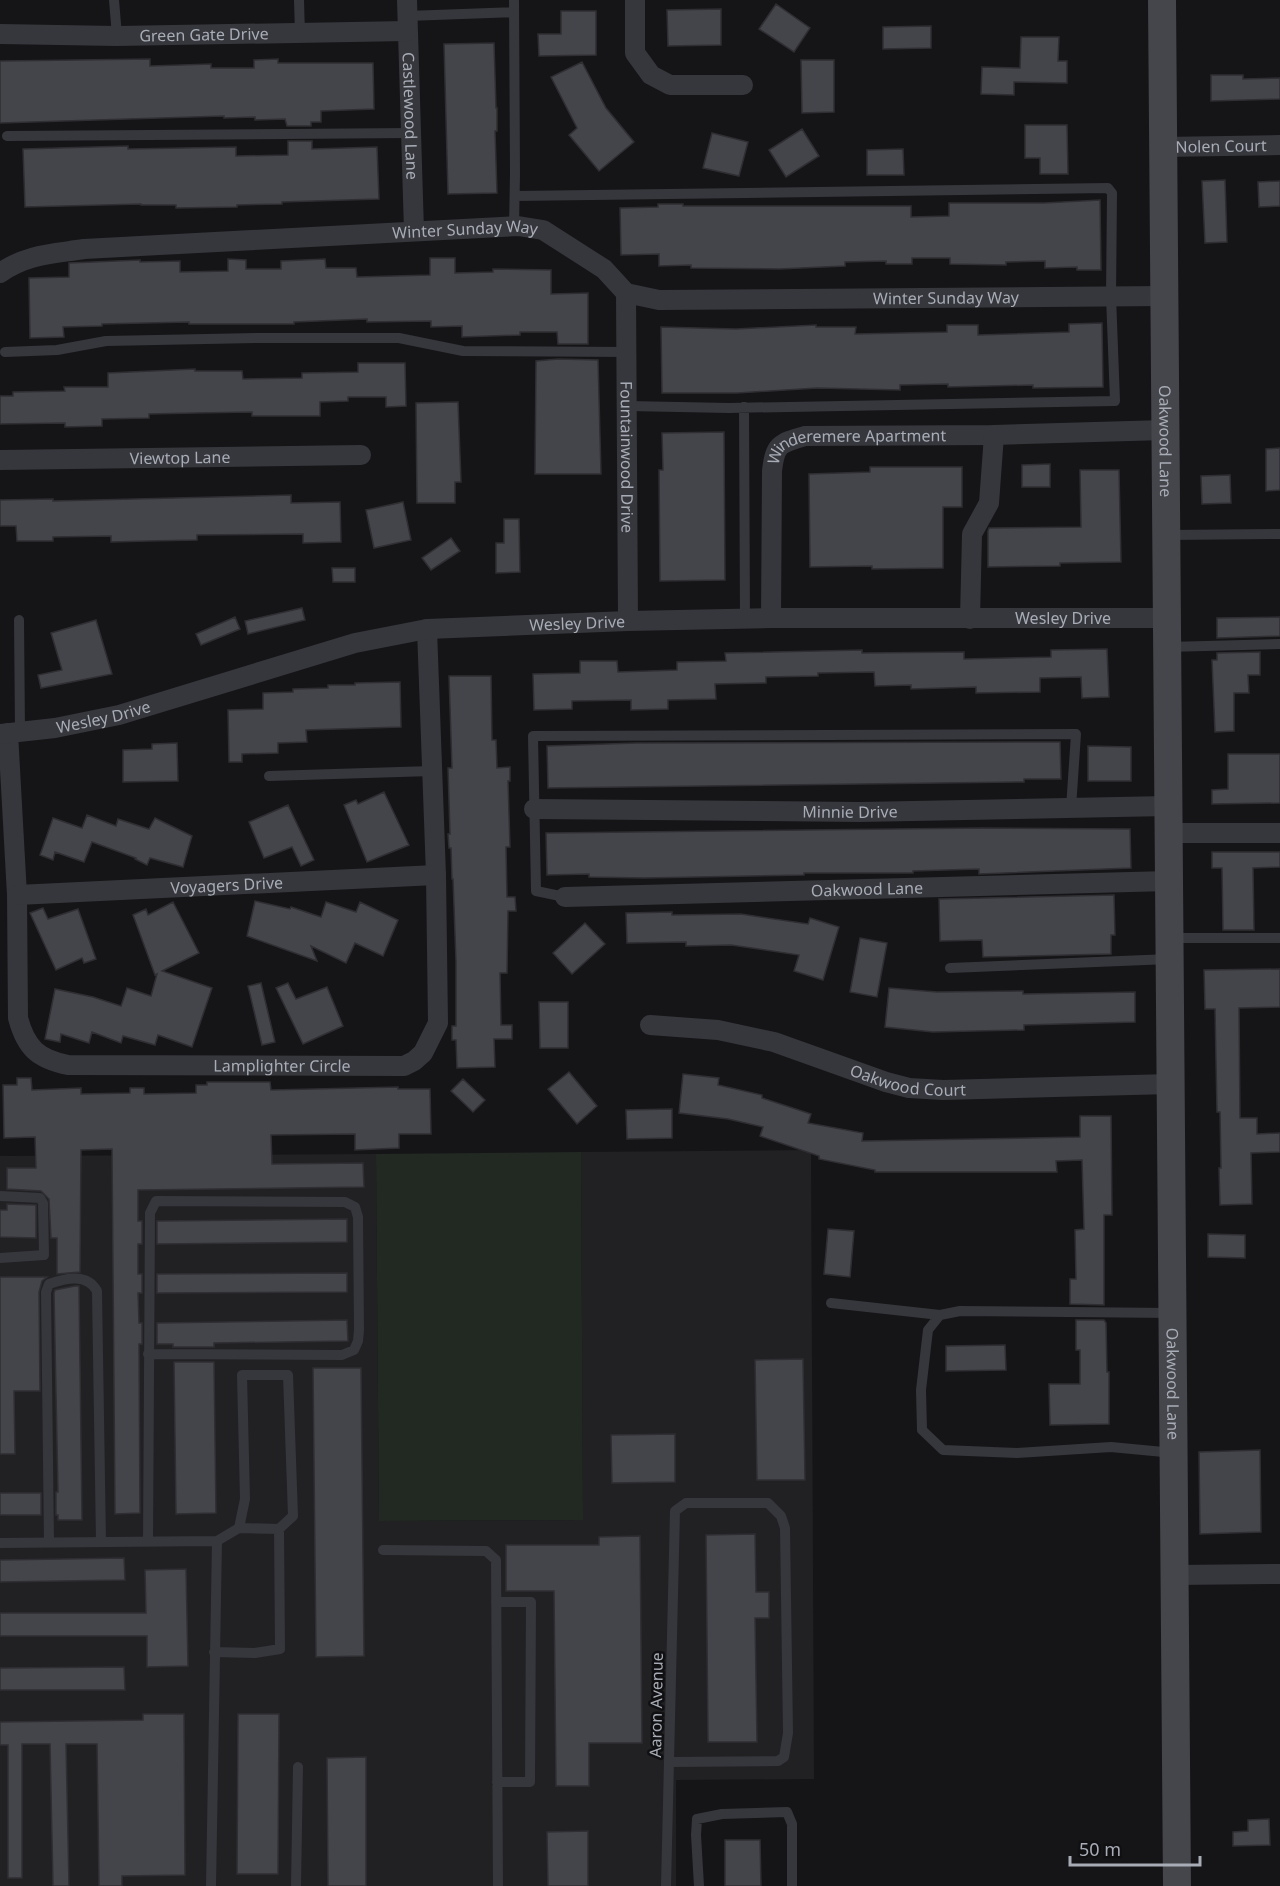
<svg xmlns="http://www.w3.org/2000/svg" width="1280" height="1886" viewBox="0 0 1280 1886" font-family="'Noto Sans',sans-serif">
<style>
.built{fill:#212124}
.green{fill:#222923}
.building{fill:#44454a;stroke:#2f2f33;stroke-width:1.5}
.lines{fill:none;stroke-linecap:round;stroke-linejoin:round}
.lane{stroke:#36373c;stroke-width:10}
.street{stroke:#36373c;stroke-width:20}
.secondary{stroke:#45464b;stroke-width:28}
.labels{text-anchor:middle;stroke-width:5;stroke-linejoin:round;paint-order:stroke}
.street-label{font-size:16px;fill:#a8acb6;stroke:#101012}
</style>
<rect width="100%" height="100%" fill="#151517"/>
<path class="built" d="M811 1150 814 1779 676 1780V1886H0V1156L376 1154 379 1521 583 1520 581 1152Z"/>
<path class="green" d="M581 1152 583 1520 379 1521 376 1154Z"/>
<path class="building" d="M776 4 810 28 794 52 759 29Z
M721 9V45L668 46 667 10Z
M561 11H596V55L539 56 538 34H561Z
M931 26V48L883 49V27Z
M1021 37H1059L1058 61H1067V83L1014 82V95L981 94 982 67 1020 68Z
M494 43 496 108H497V131H495L497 193 448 194 444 44Z
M150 59V66L211 64V68H254V60L278 59V63H373L374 109 321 111V122H311V126H287L285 119 255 120V117L224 118V116L0 123V61Z
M801 60H834V112L802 113Z
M582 62 606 108 634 142 599 171 569 135 577 128 551 77Z
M1211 75H1243V79L1280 78V99L1211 101Z
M1025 125H1067L1068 174H1040V158H1025Z
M802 129 819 156 786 177 769 150Z
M712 133 748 142 739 176 703 168Z
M288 141H312V149L377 147 379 199 282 202V204L237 205V207L176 208V205H141V204L25 207 23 149 128 146V149L236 147V156L288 155Z
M903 149 904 175H867V150Z
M1225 180 1227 242 1205 243 1202 181Z
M1280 181V206L1259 207 1258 182Z
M1100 200 1101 270H1077V267L1045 268V261L1006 262V265L950 264V258H912V264H886V261L845 262V266L779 269 691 268V265L659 266V254L621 255 620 208 658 207V204H683V206H911V217L949 216V203H1044Z
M430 258H455V273L493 272V269L551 270V294L588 293V344H558L557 332H520V335L462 337V326L431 327V321L367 322V319L294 322V324H189V322L102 324V326L63 327 64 337 30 338 29 278 69 277V263L140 260V262L180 261V272L228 271V259L246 260V269H281V261L325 259 326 268H356L357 277 430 275Z
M1102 323 1103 387 1033 388V385L948 387V384L900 385V390L817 388 737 393H662L661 327 736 329 816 325V327H856L855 334 947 332V325H978V335L1069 332V324Z
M558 359 598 360 601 474H535L536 361Z
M358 363H405L406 406 386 407V397H348V401L320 402V416H252V412L195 413 149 414V418L102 419V426L65 427V423L0 424V396H13V392L65 391 64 387H108V373L195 369V371H242L243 379 302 378V373L358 372Z
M458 402 461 482H455V503H417L416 403Z
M724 432 725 580 660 581 659 470H663L662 433Z
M1280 448V490L1266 491V449Z
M1050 464V487H1022V465Z
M870 467H962V507H943V568L872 569V566L810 567 809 474 870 472Z
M1080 470H1119L1121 562 1060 563V566L988 567V531L989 528 1081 527Z
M1230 475 1231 503 1202 504 1201 476Z
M291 495V503L340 502 341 542 303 543V534L197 535V540L148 541 111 542V536L53 537V541H17L16 526H0V500L53 499V501Z
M403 502 411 540 374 548 366 510Z
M504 519H519L520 572 496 573V543H504Z
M451 538 460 551 431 570 422 558Z
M332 568H355V582H333Z
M302 608 305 620 248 634 245 621Z
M235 617 240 629 201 645 196 634Z
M1280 617V636L1217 638V618Z
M96 620 112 674 41 688 38 675 62 670 51 633Z
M1107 649 1109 697 1082 698 1081 677 1040 678V692L976 693V687L911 689V685L875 686 874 672 818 673V676L766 677V683L715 684 716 699 668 700V709L631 710V700L572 701V709L534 710 533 674 580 673V661H617L618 672 677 670V662L726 661 725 653 862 650V653L964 652V659L1051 657V650Z
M1260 652V675H1248L1249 693H1234V731L1215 732 1212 660H1217V653Z
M449 676H491L492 740H496L497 768 510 767V781H508L510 847H506L507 897H515L516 911H508L507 973H500L501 1025H512V1039H494L495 1067 457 1068 456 1040H452V1026H456V962L453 879H452L451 848H449L448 834H450L448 768H452Z
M400 682 401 727 306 730 307 742 278 743V753L242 754V762H229L228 710 263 709V693L293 692V689L328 688V685H355V683Z
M1060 742 1061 779H1024V782L548 788 547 746 636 743Z
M177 743 178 781 123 782V750L152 749V744Z
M1088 746 1131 747V781H1088Z
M1228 754H1280V803L1212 804V790L1228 789Z
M384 792 409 845 367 862 344 805 356 800 358 804Z
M288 805 314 860 301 866 292 847 264 858 249 822Z
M87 815 116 826 118 819 149 829 155 818 192 836 183 867 150 858 147 865 135 859 136 858 92 842 84 862 55 852 53 860 40 855 53 818 82 828Z
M982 828 1130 829 1131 868 979 874V869L913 871V873H804V875L644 878 589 877V874L547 875 546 833Z
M1212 852H1280V867L1253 868 1254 930H1223L1222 868H1212Z
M1114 895 1115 935H1111V954L983 957 982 940 940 941 939 899Z
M255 901 290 909 291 907 321 917 326 902 356 912 360 902 398 920 383 956 355 943 346 963 311 946 317 961 247 936Z
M173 902 199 953 162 971 212 988 192 1047 158 1035 155 1045 123 1036 121 1043 92 1032 89 1043 61 1034 60 1042 45 1039 55 989 93 997 121 1006 127 988 151 996 157 974 155 975 133 915 146 909 148 915Z
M43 908 48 919 78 909 96 959 84 963 82 958 56 970 30 913Z
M672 912V915L741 914 808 924 810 918 839 927 823 980 794 971 799 955 731 945 686 946V942L627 943 626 913Z
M585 923 605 944 572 974 553 953Z
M860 938 887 943 877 997 850 992Z
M1280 969V1007L1239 1008 1240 1118H1257V1134L1280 1133V1152L1251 1153 1252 1204 1220 1205 1219 1168H1221L1220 1112H1217L1215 1009H1205L1204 970Z
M261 983 275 1042 262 1045 248 986Z
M288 983 296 999 327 987 343 1026 303 1044 276 988Z
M889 988 937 992 1023 991V994L1135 992V1022L1024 1025V1030L975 1031 933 1032 885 1027Z
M539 1002H568V1048H540Z
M569 1072 597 1106 577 1124 548 1089Z
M683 1074 719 1078 718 1085 762 1095V1098L811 1114 808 1123 863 1133 862 1141 1080 1137V1116H1111L1112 1215H1104V1305L1070 1304V1279H1076L1075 1230 1084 1229 1082 1160 1056 1161 1057 1172H875V1170L819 1159V1156L760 1136 763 1127 728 1119 679 1113Z
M17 1078H31L32 1090 81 1088V1094L130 1093V1088H144V1094L196 1093V1085H207V1082H270L271 1090 398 1087V1089H430L431 1134H399V1148L355 1150V1134L271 1135 272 1164 363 1163 364 1187 138 1190V1221H142V1244H138V1274H142V1293H138L139 1323H142V1344H139L140 1513 115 1514 112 1149 81 1150 80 1272 57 1274V1238H51L49 1199 41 1191 7 1189V1168H36L35 1137 4 1138 3 1085H17Z
M463 1079 485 1100 473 1112 451 1091Z
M672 1109V1138L627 1139 626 1110Z
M7 1204 36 1205V1238L0 1237V1210H7Z
M347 1219V1242L157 1244V1221Z
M828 1229 854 1231 850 1277 824 1274Z
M1208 1234 1245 1235V1258L1208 1257Z
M347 1273V1292L157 1293V1274Z
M0 1277H47L42 1281 39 1292 40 1391H14L15 1454H0Z
M75 1286H79L82 1520H58V1515H56V1492H58L54 1293 55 1290Z
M347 1320 348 1341 214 1343V1347H173V1344H157V1323Z
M1076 1320H1104L1106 1323 1107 1372H1109V1424L1050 1425 1049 1384H1080V1350H1076Z
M1005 1345 1006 1370 946 1371V1346Z
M803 1359 805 1480H757L755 1360Z
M174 1362H214L216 1513 176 1514Z
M313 1368H361L364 1656 316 1657Z
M675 1434V1482L612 1483 611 1435Z
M1260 1450 1261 1532 1200 1534 1199 1452Z
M0 1493H41V1515H0Z
M755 1534 756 1592H769V1618H755L757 1742H708L706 1535Z
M640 1536 642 1743H589V1786H556L554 1591H506V1545H599V1537Z
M124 1558 125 1580 0 1582V1560Z
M186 1569 188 1666 147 1667V1636H0V1613H146L145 1570Z
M124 1667 125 1690H0V1668Z
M143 1714H184L185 1875 122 1876V1886H99L97 1744H66L69 1886H53L50 1744H22V1878H8V1745H0V1722L143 1720Z
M238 1714H279L278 1874H237Z
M366 1757V1886H328L327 1758Z
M1269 1819 1270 1845 1233 1846V1832L1248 1831V1820Z
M588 1831V1886H548L547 1832Z
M725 1840H760L761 1886H725Z"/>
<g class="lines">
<path class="lane" d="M114 0 117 36
M299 0 300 34
M407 16 514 12
M7 136 410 133
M515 196 1108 188 1112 193 1111 296 1115 401 729 408 628 406
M514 226 515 174 514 0
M5 352 57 350 106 341 256 338H399L463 351 628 352
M744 407 745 619
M1167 535 1280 534
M19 620 20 732
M1167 647 1280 644
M269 776 432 771
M565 897 536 891 533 736 1076 734 1071 808
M1170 938H1280
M950 968 1170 959
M0 1196 40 1198 43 1203 44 1255 0 1258
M831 1303 940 1315
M1171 1313 960 1311 940 1315 928 1330 921 1390 922 1430 943 1450 1017 1453 1111 1447 1174 1453
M148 1354 342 1355 354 1350 358 1341 359 1330 358 1217 355 1207 345 1202 156 1201 150 1213 148 1542
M239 1528 245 1499 242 1375H288L293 1516 279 1529
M0 1543 217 1541
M49 1543 46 1292 49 1284C66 1278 87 1273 97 1291L101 1542
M383 1550 486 1551 496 1560 498 1886
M496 1602H531L530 1782H497
M211 1886 217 1541 239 1528 279 1529 280 1649 255 1653 214 1652
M296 1886 298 1767
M666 1886 675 1511 686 1503H768L781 1516 785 1528 788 1733 784 1757 778 1761 669 1762
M699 1886 696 1835 697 1819 722 1814 787 1812 792 1824V1886"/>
<g class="street">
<path id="s1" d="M407 0 414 231"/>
<path d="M635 0V53L651 75 670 85H743"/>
<path id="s2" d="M0 34 117 36 407 31"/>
<path id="s3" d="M1163 147 1280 145"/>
<path id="s4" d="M0 273C27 254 52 254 84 249L518 226 543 230 604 269 626 293 659 300 1164 296"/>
<path id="s5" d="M626 293 628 621"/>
<path id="s6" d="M0 460 361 455"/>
<path id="s7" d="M771 618 772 471C775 444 780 443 805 436L994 435 1165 430"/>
<path d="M970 619 972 534 989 503 994 435"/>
<path id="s8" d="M8 733 17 895 18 1018C26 1048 38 1059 68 1065L404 1066 414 1061 423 1053 438 1023 436 875 427 629"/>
<path id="s9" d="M0 734 55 728 119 715 355 643 427 629 628 621 771 618H1167"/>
<path id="s10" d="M534 809 860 812 1168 806"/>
<path d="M1169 833H1280"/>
<path id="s11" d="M17 895 436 875"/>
<path id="s12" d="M565 897 1169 881"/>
<path id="s13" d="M650 1025 718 1030 774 1042 886 1082 909 1088 943 1090 1171 1084"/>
<path d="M1175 1575 1280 1574"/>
</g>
<path class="secondary" id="s14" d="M1162 0 1177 1886"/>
</g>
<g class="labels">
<g class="street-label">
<text dy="6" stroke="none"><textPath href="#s2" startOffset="204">Green Gate Drive</textPath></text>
<text dy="6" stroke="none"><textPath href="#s1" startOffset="116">Castlewood Lane</textPath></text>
<text dy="6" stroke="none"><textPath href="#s3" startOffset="58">Nolen Court</textPath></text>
<text dy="6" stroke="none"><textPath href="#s4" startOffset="470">Winter Sunday Way</textPath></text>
<text dy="6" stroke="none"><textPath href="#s4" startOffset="974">Winter Sunday Way</textPath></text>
<text dy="6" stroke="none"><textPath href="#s14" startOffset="441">Oakwood Lane</textPath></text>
<text dy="6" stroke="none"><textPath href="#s7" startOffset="248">Winderemere Apartment</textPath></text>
<text dy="6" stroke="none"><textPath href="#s6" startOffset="180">Viewtop Lane</textPath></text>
<text dy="6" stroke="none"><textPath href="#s5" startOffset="164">Fountainwood Drive</textPath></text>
<text dy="6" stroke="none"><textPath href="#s9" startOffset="1077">Wesley Drive</textPath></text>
<text dy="6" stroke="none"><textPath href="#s9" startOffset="591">Wesley Drive</textPath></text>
<text dy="6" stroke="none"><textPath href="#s9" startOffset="105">Wesley Drive</textPath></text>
<text dy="6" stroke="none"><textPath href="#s10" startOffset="316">Minnie Drive</textPath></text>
<text dy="6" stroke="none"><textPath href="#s11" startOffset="210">Voyagers Drive</textPath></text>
<text dy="6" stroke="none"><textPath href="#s12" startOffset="302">Oakwood Lane</textPath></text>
<text dy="6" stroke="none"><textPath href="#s8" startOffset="573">Lamplighter Circle</textPath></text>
<text dy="6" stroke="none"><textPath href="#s13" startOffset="266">Oakwood Court</textPath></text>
<text dy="6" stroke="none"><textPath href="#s14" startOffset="1384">Oakwood Lane</textPath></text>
<text transform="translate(656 1705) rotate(-89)" y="6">Aaron Avenue</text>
</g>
</g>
<path d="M1070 1856v9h130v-9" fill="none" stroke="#a8acb6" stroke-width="3"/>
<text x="1079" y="1856" font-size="18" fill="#a8acb6" stroke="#101012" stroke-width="4.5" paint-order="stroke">50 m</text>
</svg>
